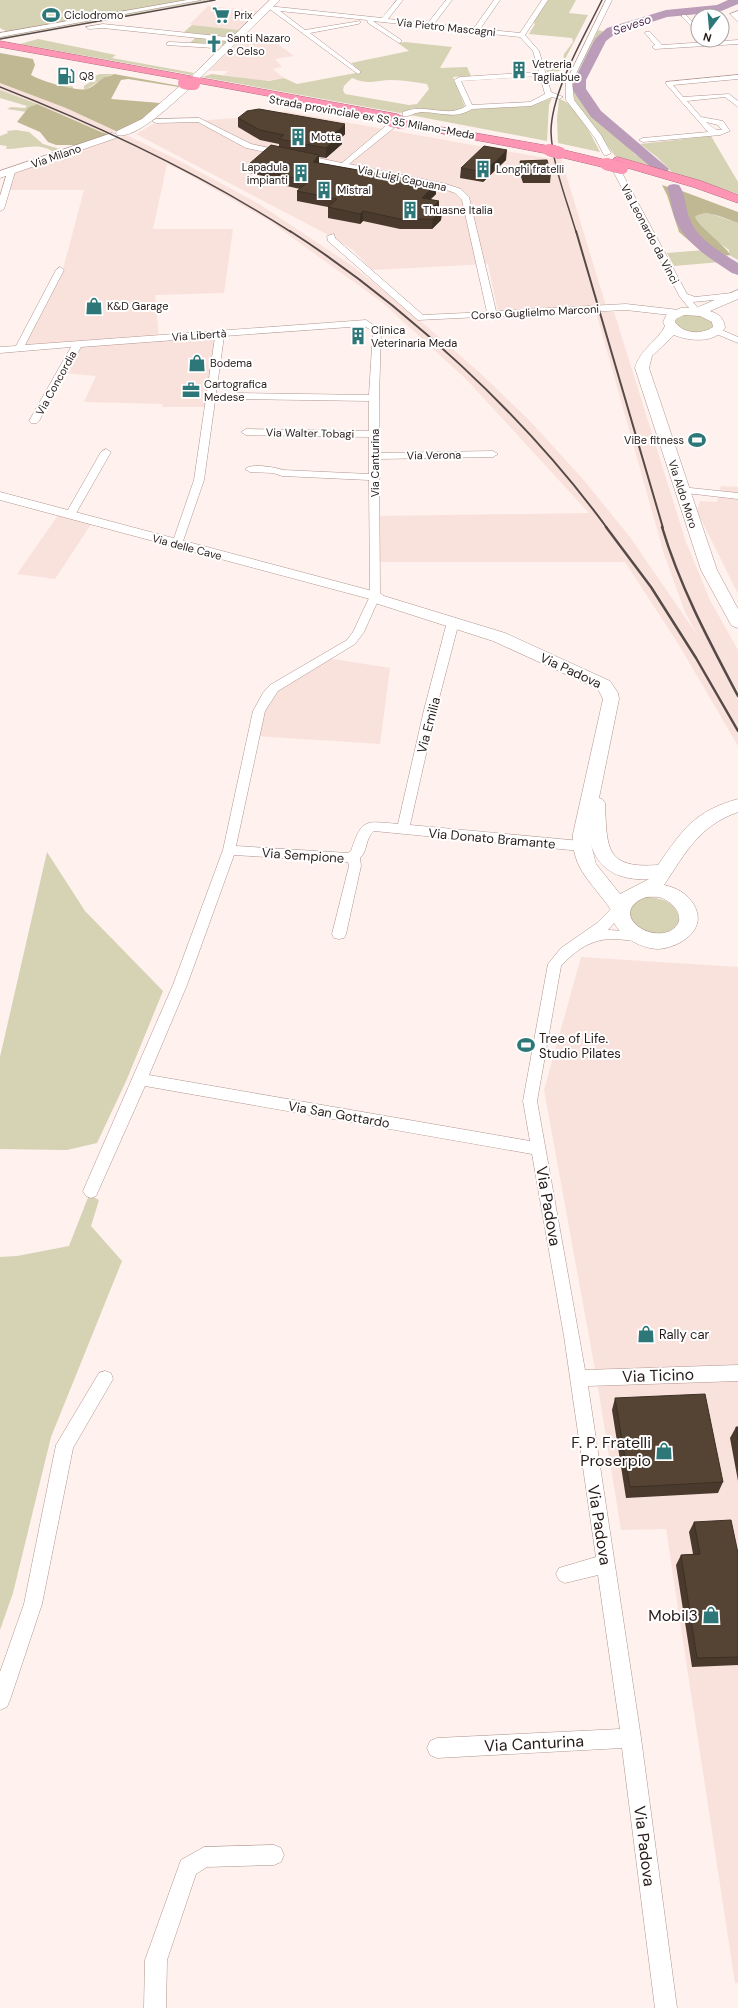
<svg xmlns="http://www.w3.org/2000/svg" width="738" height="2008" viewBox="0 0 738 2008" font-family="'DM Sans',sans-serif">
<style>
.built{fill:#fae2dc}
.green{fill:#d6d2b4;fill-rule:evenodd}
.forest{fill:#bfb892}
.lines{fill:none;stroke-linecap:round;stroke-linejoin:round}
.river{fill:#bb9db9;fill-rule:evenodd}
.street-casing{stroke:#b1958e;stroke-width:1}
.secondary-casing{stroke:#b1958e;stroke-width:1}
.highway-casing{stroke:#b36a7e;stroke-width:1}
.street{fill:#fff;fill-rule:evenodd}
.secondary{fill:#fff;fill-rule:evenodd}
.highway{fill:#ff95b5;fill-rule:evenodd}
.rail-far2{stroke:#554a48;stroke-width:1.5}
.rail-far1{stroke:#554a48;stroke-width:2}
.rail{stroke:#554a48;stroke-width:2.5}
.highway-bridge-casing{stroke:#b36a7e;stroke-width:12;stroke-linecap:butt}
.highway-bridge{stroke:#ff95b5;stroke-width:12}
.wall{fill:#493a2d}
.shaded-wall{fill:#3c3024}
.building{fill:#554434;stroke:#3c3024}
.labels{text-anchor:middle;stroke-width:4;stroke-linejoin:round;paint-order:stroke}
.far-poi-label{font-size:11px;fill:#261b19;stroke:#fff;text-anchor:start}
.far-street-label{font-size:11px;fill:#261b19;stroke:#fff}
.far-water-label{font-size:12px;font-style:italic;fill:#5a3158;stroke:#fff}
.street-label{font-size:13px;fill:#261b19;stroke:#fff}
.poi-label{font-size:13px;fill:#261b19;stroke:#fff;text-anchor:start}
.near-street-label{font-size:16px;fill:#261b19;stroke:#fff}
.near-poi-label{font-size:16px;fill:#261b19;stroke:#fff;text-anchor:end}
</style>
<rect width="100%" height="100%" fill="#fef1ee"/>
<path class="built" d="M208 6 258 11 239 30 192 25 190 24Z
M245 36 272 40 294 56 275 59 282 67 273 69 284 78 265 81 224 75 228 71H208Z
M0 83 66 108 116 131 108 134 101 132 0 90Z
M284 111 551 159 550 155 561 158 606 306 498 312 488 264 372 270 353 250 336 239 136 134 153 124 279 115Z
M126 135 176 159 259 204 351 265 402 305 479 372 529 420 582 478 630 537 698 636 685 612 664 554 596 312H614L686 542 710 600 738 650V746L679 645 625 562H376L377 516 589 513 467 380 383 303 268 220 184 172 167 164 153 229H233L224 293 155 295 159 338 20 348 63 269 84 190H9L15 172 114 137 117 138Z
M218 335 207 407H162L163 404 84 402 96 376 64 373 79 346Z
M721 486 738 487V594L697 511 700 501 717 502Z
M61 511 94 520 55 579 17 574Z
M327 658 390 668 380 744 256 736 268 696Z
M581 957 738 967V1983H735L666 1529 621 1530 596 1375 544 1090Z"/>
<path class="green" d="M0 0H191L8 32 0 28Z
M204 0H209L0 38V36Z
M547 0H576L569 13 588 15 559 71 547 72 544 61 563 60 564 54 573 42 572 38 529 34 535 24 533 22Z
M192 25 239 30 232 38 184 32Z
M598 30 605 32 598 38 573 79Z
M196 37 229 40 226 46 190 43Z
M38 39 116 55 112 58 194 73 192 75 20 44Z
M405 42 452 47 440 68 467 67 471 76 453 77 465 107C446 116 434 107 415 108 409 108 405 112 400 113L202 77 212 74 269 81 284 78 297 84 361 72 351 63 409 51 398 43ZM352 78C369 85 373 81 389 80 402 80 415 82 427 84L429 89 417 104 409 105 345 94 343 90 344 86Z
M100 74H114L105 77 87 89 74 90 60 86H72L74 89H84V86L90 82H95L96 79H91L92 77Z
M0 90 37 104 29 107 27 112 7 109 11 107 25 108 27 106 0 98Z
M576 91 594 115 612 132 636 155 655 167 615 156 575 101 573 92Z
M552 98 549 105 547 141 410 115 418 111 447 114 465 112 475 109 532 106Z
M559 99C575 102 593 138 600 152L558 143 557 119Z
M16 130 29 132 43 144 63 150 55 153C40 141 23 149 6 149L7 146 0 145V136L8 133 7 131Z
M711 136 738 182V194L672 172 657 157 640 144Z
M699 214H712L738 223V260L729 255V250L714 239 695 219V217Z
M705 250 721 262 674 266 667 253Z
M696 314 711 320 714 326C703 338 688 332 675 326L674 320 682 315Z
M47 852 85 911 163 991 127 1079 97 1143 67 1150 0 1149V1057Z
M647 897C663 898 678 903 679 921 671 942 649 933 633 927L628 908 639 899Z
M89 1195 99 1200 91 1226 122 1261 51 1437 13 1593 0 1630V1257L17 1256 69 1246Z"/>
<path class="forest" d="M0 53 33 59 35 65 31 75C41 81 77 92 87 89 94 87 99 80 105 77 108 76 111 76 114 74L180 86 179 87 128 79 121 80 111 99 160 103 141 120 118 132 66 108 0 83Z
M37 104 101 132 111 135 80 145H56L48 142 40 132 17 122 29 107Z
M662 185 668 187 673 195 684 231 705 250H700L679 232 667 195Z
M682 191 738 212V223C726 219 706 208 695 217 699 227 729 249 730 255 717 259 691 231 686 219 682 210 683 200 682 191Z"/>
<g class="lines">
<path class="river" d="M728 0H738V4L719 12 667 17 615 34 606 41 586 80V89L601 111 669 169 667 172H657L591 117 572 89 574 80 595 39 607 28 666 10 717 5Z
M674 184 679 185C686 195 685 206 689 217 696 239 721 252 738 263V275L732 273C711 259 687 245 676 221 671 210 672 199 667 188L669 185Z"/>
<g class="street-casing">
<path id="street" d="M187 0H201L0 37V33Z
M397 0H403L388 19 428 23 446 0H452L434 24 474 28 494 0H500L480 29 520 33 542 0H548L525 35 539 51 551 92 563 97 559 99 552 97 531 106 472 109C455 120 440 112 422 112 415 112 410 117 403 116V112C425 102 447 119 466 106L454 80 460 77 539 72 533 51 520 37 373 21 401 40V42L399 43 368 23 367 20 280 11 305 30 360 21V23L358 24 310 33 360 71V73L358 74 271 10 265 8 268 6 382 18ZM540 76 545 94 530 102 472 105 461 81Z
M606 0H612L572 82 574 100 601 135 611 153 607 155H604L595 138 566 100V82Z
M738 11V22L730 14Z
M682 15H686L698 27V33L682 17Z
M103 24 236 38 239 40 236 42 103 28 89 29 86 27Z
M646 32H650L662 45 738 40V44L655 49 652 47 655 45 645 33Z
M169 42 214 44 217 46 214 48 167 45V43Z
M738 75V79L673 85 683 97 729 94 738 101V107L725 97 687 101 701 117 723 121 730 131 720 135 643 142 639 140 643 138 708 132 666 84V82ZM706 122 718 125 722 130H716Z
M199 118 251 144 342 163 389 123H395V127L349 164 446 184 461 189 469 197 496 311 626 304 679 310 683 313 679 316 626 310 418 320 328 241 327 236 334 234 335 238 423 315 487 312 462 200 455 193 441 188 246 148 198 122 156 123 152 121 156 119Z
M614 169 621 171 687 294 695 297 732 293 735 294V298L693 302 701 312 700 314H694L680 297 613 171Z
M8 170 15 172 4 209 0 211V196Z
M60 267 64 270 25 345 366 320 381 330 379 398V453L493 451 498 454 493 457 379 459 380 596 364 632 355 644 278 691 265 711 236 846 348 853 351 851C362 818 365 821 398 824L424 710 447 622 453 619 459 622 436 710 410 825 581 841 586 843 587 846 586 849 581 851 374 831C365 838 368 851 360 858L361 866 346 934 344 938 339 939 334 938 332 934 349 866 348 862 234 855 187 985 149 1075 530 1141 523 1101 548 964 561 948 597 923 615 905 620 903 625 905 627 908 608 930 642 932 644 936 642 940C633 942 623 939 613 939 591 939 576 950 561 966L537 1101 585 1370 738 1365V1381L588 1386 641 1738 677 2008H655L622 1748 437 1758 430 1755 427 1748 430 1741 437 1738 620 1729 598 1575 565 1583 559 1580 556 1574 559 1568 596 1557 564 1336 532 1154 145 1086 96 1196 91 1198 86 1196 83 1191 173 985 223 850 253 711 263 693 270 685 347 640 353 632 370 596 369 480 282 476 273 473 250 472 245 469C251 463 275 467 283 470L369 474V437L246 435 241 432 246 429 369 431V401L236 399 231 396 236 393 369 395 373 331 364 326 224 336 204 480 182 544 177 547 172 544 194 480 215 337 81 347 39 421 37 423H31L29 421 71 347 0 353V347L16 346 56 270Z
M717 328 738 337V343L714 333 713 331Z
M106 449 111 452 75 515 74 517H66L65 515 101 452Z
M681 487 738 493V499L677 492 676 490Z
M105 1371 111 1373 113 1379 73 1448 42 1604 10 1700 7 1707 0 1710V1672L24 1604 56 1445 99 1373Z
M274 1845 281 1848 284 1855 281 1862 274 1865 207 1867 196 1874 167 1960 166 2008H144L145 1960 181 1860 204 1847Z"/>
</g>
<g class="secondary-casing">
<path id="secondary" d="M270 0H280L200 78H194L192 76 194 74Z
M185 84 189 85 190 87 189 89C175 101 136 140 117 135L116 133 117 131 142 119 181 85Z
M112 133 116 134 117 136 116 138 0 178V171Z
M738 290V299L710 311C719 314 724 318 725 328 714 344 689 341 674 335L652 356 649 368 717 570 738 609V628L732 626 730 623 701 570 635 368C640 349 657 342 665 326L663 322 667 314 681 308H696ZM684 315 700 316 712 322 713 327C702 335 683 334 675 322L676 319Z
M0 492 380 593 384 596 505 633 610 681 618 693 619 699 599 798 602 799 605 803C607 848 605 869 658 865 683 829 695 811 738 799V812C699 826 686 852 664 885 677 888 687 893 694 905 708 929 681 947 659 949 647 949 632 943 623 934 616 928 611 919 611 910 593 883 571 869 573 834L603 699 598 689 493 641 372 602 370 599 0 500ZM591 844C598 871 622 881 649 879L620 894 596 864ZM646 897C652 897 659 896 664 899 678 906 687 922 670 931 647 942 608 912 646 897Z"/>
</g>
<g class="highway-casing">
<path id="highway" d="M0 41 397 114 403 117 397 120 198 83 193 80 189 81 0 47Z
M401 120 549 146 555 150 549 154 397 125 395 123 397 121Z
M560 149 610 161 612 164 606 168 556 156 554 153Z
M618 157 701 181 738 195V203L693 187 614 164 612 161 614 158Z"/>
</g>
<use href="#street" class="street"/>
<use href="#secondary" class="secondary"/>
<use href="#highway" class="highway"/>
<path class="rail-far2" d="M0 39 215 0
M0 87C102 127 199 173 291 232
M576 232C567 201 552 164 551 132 551 92 584 37 602 0"/>
<path class="rail-far1" d="M290 231C405 305 526 417 607 528
M576 231 663 528"/>
<path class="rail" d="M606 527 651 587 696 658 738 731
M662 527C680 587 709 641 738 696"/>
<g class="highway-bridge-casing">
<path id="highway-bridge" d="M184 83 194 84
M392 121 401 123
M549 150 560 153
M606 164 622 168"/>
</g>
<use href="#highway-bridge" class="highway-bridge"/>
</g>
<path class="wall" d="M238 118 345 134 342 137V144L326 158 319 157V163L436 184V194L430 200 439 201V209L442 210 441 220 432 229H400L363 221 360 224 328 218V207L297 201V191L300 189 278 184 277 179 250 173 249 164 279 147V144L260 140 238 127Z
M506 160 483 182 460 178 461 168Z
M520 161 551 173 550 183H523L519 171Z
M615 1398 723 1482 718 1493 626 1498 612 1410Z
M736 1427H738V1481L730 1438Z
M694 1522 738 1553V1665L692 1667 676 1565 681 1555 693 1554 689 1532Z"/>
<path class="shaded-wall" d="M345 124V134L342 137V144L326 158V148L335 133Z
M507 150 506 160 483 182 484 172Z
M319 155V165L313 162Z
M436 184V194L421 208 422 198Z
M439 201V211L432 208Z
M442 210 441 220 432 229 433 219Z
M363 211V221L360 224V214Z"/>
<path class="building" d="M259 109 345 124 335 133 342 134 326 148 279 139 284 135 260 130 238 118 247 111Z
M271 145 319 155 313 162 436 184 422 198 439 201 432 208 442 210 433 219H400L363 211 360 214 328 207 337 199 297 191 309 181 277 174 282 170 249 164Z
M484 146 507 150 484 172 461 168Z
M547 160 551 173H523L520 161Z
M705 1394 723 1482 630 1487 615 1398Z
M736 1427H738V1440Z
M731 1520 738 1553V1657L697 1658 681 1555 700 1554 694 1522Z"/>
<defs>
<g id="stadium-bare" transform="scale(1.38)"><path d="M0-5a6.5 5 0 1 0 0 10a6.5 5 0 1 0 0-10ZM-3.5-1.8h7v3.6h-7Z" fill="#2d7779" stroke="#fff" stroke-width="2.5" paint-order="stroke"/></g>
<g id="supermarket-bare" transform="scale(1.38)"><path d="M-6-5.5h2.5l.6 2H6L4.5 2H-2.5L-4.4-4H-6ZM-1.5 3.2a1.3 1.3 0 1 0 .1 0ZM3 3.2a1.3 1.3 0 1 0 .1 0Z" fill="#2d7779" stroke="#fff" stroke-width="2.5" paint-order="stroke"/></g>
<g id="church-bare" transform="scale(1.38)"><path d="M-1.2-6h2.4v3.5h3.3v2.4h-3.3V6h-2.4V-.1h-3.3v-2.4h3.3Z" fill="#2d7779" stroke="#fff" stroke-width="2.5" paint-order="stroke"/></g>
<g id="building-bare" transform="scale(1.38)"><path d="M-4-6H4V6H1V3H-1V6H-4ZM-2.5-4.3h1.7v1.8h-1.7ZM.8-4.3h1.7v1.8H.8ZM-2.5-1h1.7V.8h-1.7ZM.8-1h1.7V.8H.8Z" fill="#2d7779" stroke="#fff" stroke-width="2.5" paint-order="stroke"/></g>
<g id="fuel-bare" transform="scale(1.38)"><path d="M-5.5-6h7V0h2V4h1.3V-2.5L3-4.5l.8-.8L6-3V5H2.5V1h-1V6h-7ZM-4.2-4.7v3.2H.2V-4.7Z" fill="#2d7779" stroke="#fff" stroke-width="2.5" paint-order="stroke"/></g>
<g id="shop-bare" transform="scale(1.38)"><path d="M-5-2.5h2.3a2.7 3.5 0 0 1 5.4 0H5L5.5 6h-11ZM-1.5-2.5h3a1.5 2.3 0 0 0-3 0Z" fill="#2d7779" stroke="#fff" stroke-width="2.5" paint-order="stroke"/></g>
<g id="office-bare" transform="scale(1.38)"><path d="M-6-3h4V-5.5h4V-3h4V5H-6ZM-1-4.5V-3h2v-1.5ZM-6 0V1H6V0Z" fill="#2d7779" stroke="#fff" stroke-width="2.5" paint-order="stroke"/></g>
</defs>
<g fill-rule="evenodd">
<use href="#stadium-bare" x="51" y="15"/>
<use href="#supermarket-bare" x="221" y="15"/>
<use href="#church-bare" x="214" y="44"/>
<use href="#building-bare" x="519" y="70"/>
<use href="#fuel-bare" x="66" y="76"/>
<use href="#building-bare" x="298" y="137"/>
<use href="#building-bare" x="483" y="169"/>
<use href="#building-bare" x="301" y="173"/>
<use href="#building-bare" x="324" y="190"/>
<use href="#building-bare" x="410" y="210"/>
<use href="#shop-bare" x="94" y="306"/>
<use href="#building-bare" x="358" y="336"/>
<use href="#shop-bare" x="197" y="363"/>
<use href="#office-bare" x="191" y="390"/>
<use href="#stadium-bare" x="697" y="440"/>
<use href="#stadium-bare" x="526" y="1045"/>
<use href="#shop-bare" x="646" y="1334"/>
<use href="#shop-bare" x="664" y="1451"/>
<use href="#shop-bare" x="711" y="1615"/>
</g>
<g class="labels">
<g class="far-poi-label">
<text x="64" y="19">Ciclodromo</text>
<text x="234" y="19">Prix</text>
<text x="227" y="42">Santi Nazaro<tspan x="227" dy="13">e Celso</tspan></text>
<text x="532" y="68">Vetreria<tspan x="532" dy="13">Tagliabue</tspan></text>
<text x="79" y="80">Q8</text>
<text x="311" y="141">Motta</text>
<text x="288" y="171" text-anchor="end">Lapadula<tspan x="288" dy="13">impianti</tspan></text>
<text x="496" y="173">Longhi fratelli</text>
<text x="337" y="194">Mistral</text>
<text x="423" y="214">Thuasne Italia</text>
<text x="107" y="310">K&amp;D Garage</text>
<text x="371" y="334">Clinica<tspan x="371" dy="13">Veterinaria Meda</tspan></text>
<text x="210" y="367">Bodema</text>
<text x="204" y="388">Cartografica<tspan x="204" dy="13">Medese</tspan></text>
<text x="684" y="444" text-anchor="end">ViBe fitness</text>
</g>
<g class="far-street-label">
<text transform="translate(446 27) rotate(6)" y="4">Via Pietro Mascagni</text>
<text transform="translate(372 117) rotate(10)" y="4">Strada provinciale ex SS 35 Milano-Meda</text>
<text transform="translate(56 156) rotate(-19)" y="4">Via Milano</text>
<text transform="translate(402 178) rotate(12)" y="4">Via Luigi Capuana</text>
<text transform="translate(650 234) rotate(62)" y="4">Via Leonardo da Vinci</text>
<text transform="translate(535 312) rotate(-3)" y="4">Corso Guglielmo Marconi</text>
<text transform="translate(199 335) rotate(-4)" y="4">Via Libertà</text>
<text transform="translate(56 383) rotate(-61)" y="4">Via Concordia</text>
<text transform="translate(310 433) rotate(1)" y="4">Via Walter Tobagi</text>
<text transform="translate(434 455) rotate(-1)" y="4">Via Verona</text>
<text transform="translate(375 463) rotate(-90)" y="4">Via Canturina</text>
<text transform="translate(683 494) rotate(72)" y="4">Via Aldo Moro</text>
<text transform="translate(187 547) rotate(15)" y="4">Via delle Cave</text>
</g>
<g class="far-water-label">
<text transform="translate(632 25) rotate(-19)" y="4">Seveso</text>
</g>
<g class="street-label">
<text transform="translate(571 670) rotate(25)" y="5">Via Padova</text>
<text transform="translate(428 725) rotate(-75)" y="5">Via Emilia</text>
<text transform="translate(492 838) rotate(5)" y="5">Via Donato Bramante</text>
<text transform="translate(303 855) rotate(4)" y="5">Via Sempione</text>
<text transform="translate(339 1114) rotate(10)" y="5">Via San Gottardo</text>
</g>
<g class="poi-label">
<text x="539" y="1043">Tree of Life.<tspan x="539" dy="15">Studio Pilates</tspan></text>
<text x="659" y="1339">Rally car</text>
</g>
<g class="near-street-label">
<text transform="translate(549 1206) rotate(80)" y="6">Via Padova</text>
<text transform="translate(658 1375) rotate(-2)" y="6">Via Ticino</text>
<text transform="translate(600 1525) rotate(81)" y="6">Via Padova</text>
<text transform="translate(534 1743) rotate(-3)" y="6">Via Canturina</text>
<text transform="translate(645 1846) rotate(83)" y="6">Via Padova</text>
</g>
<g class="near-poi-label">
<text x="651" y="1448">F. P. Fratelli<tspan x="651" dy="18">Proserpio</tspan></text>
<text x="698" y="1621">Mobil3</text>
</g>
</g>
<g transform="translate(710 28) rotate(196)"><circle r="19" fill="#ffffff" stroke="#a8a4a3"/>
<path d="M0-3L7 15L0 10L-7 15Z" fill="#2d7779"/>
<text y="-6" font-size="11" font-weight="bold" text-anchor="middle" fill="#261b19">N</text>
</g>
</svg>
